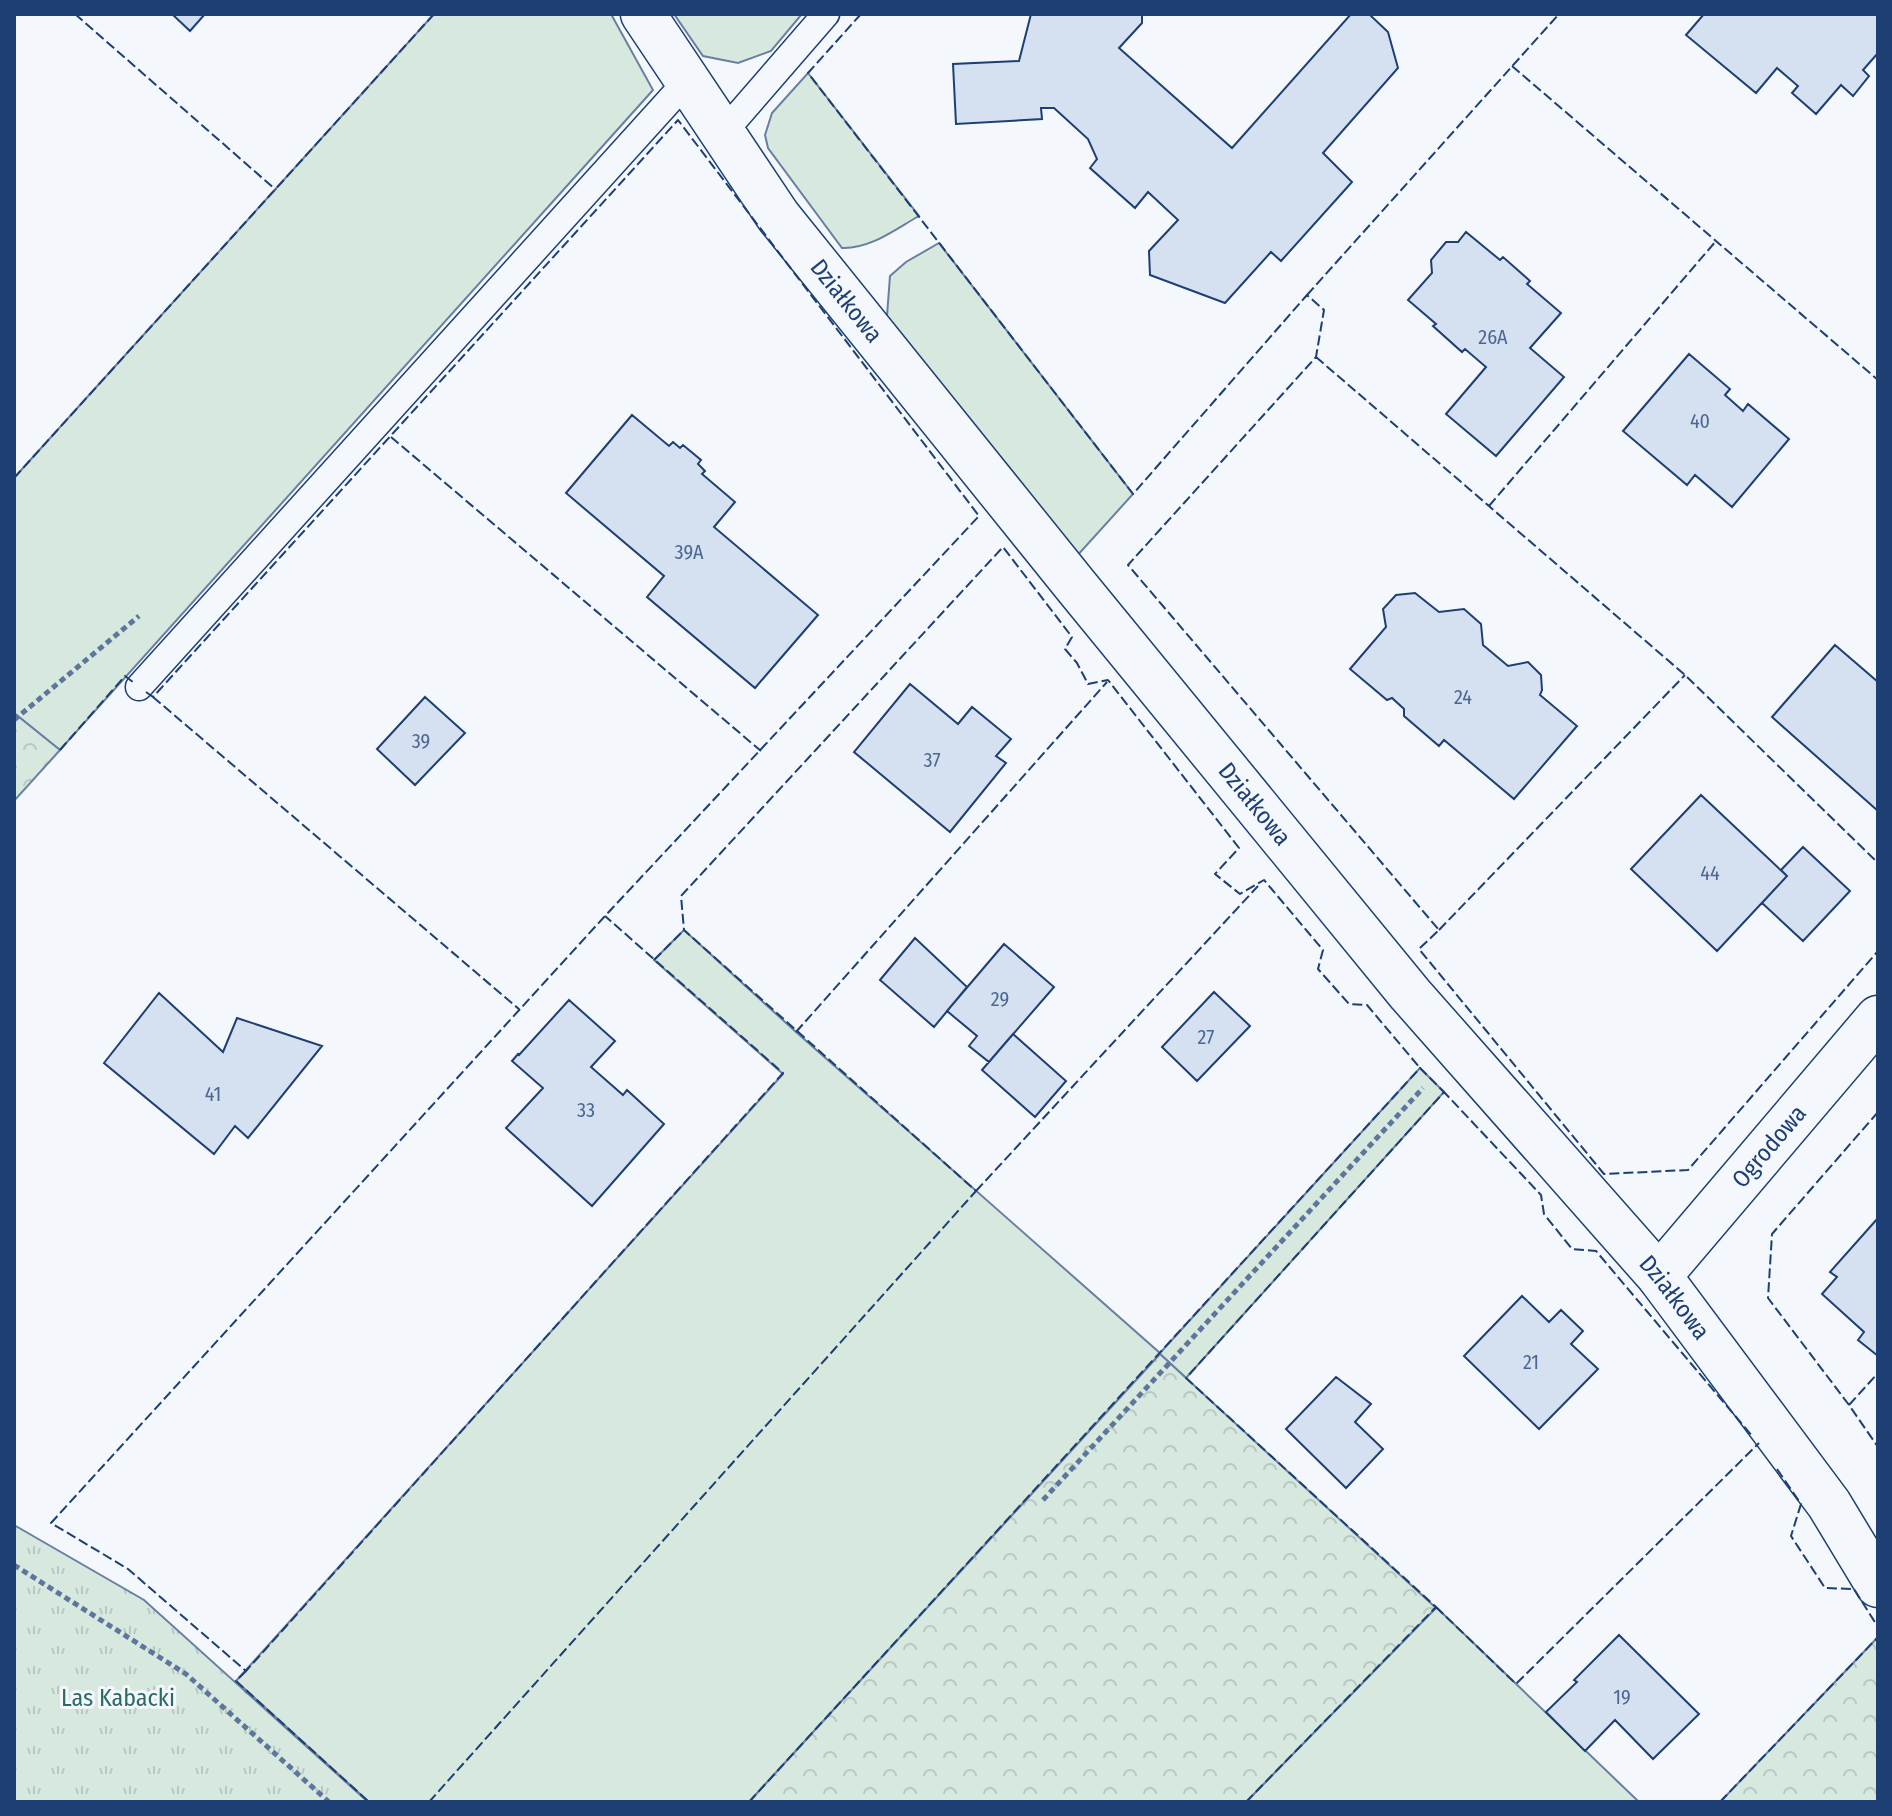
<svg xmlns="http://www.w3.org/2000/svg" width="1892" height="1816" viewBox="0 0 1892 1816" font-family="'Fira Sans Condensed',sans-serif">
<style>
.green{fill:#d7e8df;stroke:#687fa3;stroke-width:2}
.forest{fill:url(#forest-crowns);stroke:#687fa3;stroke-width:2}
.park{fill:url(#park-tufts);stroke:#687fa3;stroke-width:2}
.building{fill:#d5e0f0;stroke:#1d3f73;stroke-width:2}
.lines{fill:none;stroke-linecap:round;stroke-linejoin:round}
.service-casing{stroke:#1d3f73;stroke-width:29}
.minor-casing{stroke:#1d3f73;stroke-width:47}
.path{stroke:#5e769c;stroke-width:5;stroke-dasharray:6 4;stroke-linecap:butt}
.service{stroke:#f4f7fb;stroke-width:26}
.minor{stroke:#f4f7fb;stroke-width:44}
.fence{stroke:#1d3f73;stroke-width:2;stroke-dasharray:10 4;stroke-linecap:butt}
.labels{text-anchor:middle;stroke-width:6;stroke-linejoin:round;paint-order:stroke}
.number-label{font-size:20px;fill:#4b6792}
.street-label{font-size:24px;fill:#1d3f73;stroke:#f4f7fb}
.park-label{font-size:24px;fill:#2c6c60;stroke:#f4f7fb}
</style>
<defs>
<pattern id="forest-crowns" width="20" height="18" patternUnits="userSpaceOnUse" patternTransform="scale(2)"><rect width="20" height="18" fill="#d7e8df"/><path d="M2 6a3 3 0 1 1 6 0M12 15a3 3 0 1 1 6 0" fill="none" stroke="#b8c8c3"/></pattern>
<pattern id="park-tufts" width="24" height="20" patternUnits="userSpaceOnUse" patternTransform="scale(2)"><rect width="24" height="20" fill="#d7e8df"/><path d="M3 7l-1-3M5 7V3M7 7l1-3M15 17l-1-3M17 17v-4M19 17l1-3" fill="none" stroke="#b8c8c3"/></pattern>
</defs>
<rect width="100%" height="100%" fill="#f4f7fb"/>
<path class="green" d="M434 14H611L653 90 60 750 14 713V478Z
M674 14H802L771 51 738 63 703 56Z
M808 73 919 216C894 230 870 249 842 248L768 148 765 135 772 113Z
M939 243 1133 494 1076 557 887 316 890 276 906 262Z
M684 930 796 1032 1160 1353 1420 1068 1444 1092 1186 1378 1160 1354 749 1802H369L236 1681 783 1074 654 960Z
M1436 1607 1639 1802H1246Z"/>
<path class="forest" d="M14 713 60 750 14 801Z
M1160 1354 1436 1608 1246 1802H749Z
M1878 1637V1802H1720Z"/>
<path class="park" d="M14 1525 144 1600 368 1802H14Z"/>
<path class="building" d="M172 14H205L190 31Z
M1031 14H1142V23L1119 48 1232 148 1351 14H1369L1388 32 1398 68 1323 153 1352 182 1281 261 1271 252 1225 303 1150 275 1149 251 1178 220 1148 192 1135 208 1090 168 1097 159 1088 139 1054 108H1041L1042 119 956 124 953 64 1019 61Z
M1704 14H1878V53L1863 70 1869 76 1853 96 1841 85 1816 114 1792 93 1798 86 1777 68 1756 93 1686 35Z
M1466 232 1500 260 1503 257 1530 281 1527 284 1561 313 1530 348 1564 377 1496 456 1446 414 1486 367 1465 349 1462 352 1433 326 1436 324 1408 300 1432 273 1431 260 1446 242H1458Z
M1689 354 1730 389 1725 395 1743 411 1748 404 1789 439 1732 507 1695 475 1687 485 1623 431Z
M632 415 669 446 673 442 680 448 683 445 701 460 698 464 705 471 702 474 735 502 714 527 818 615 755 688 647 597 664 576 566 493Z
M1415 593 1439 612 1464 609 1481 624 1483 645 1508 666 1528 662 1541 675 1542 690 1540 695 1577 726 1514 799 1444 740 1439 746 1404 716V709L1392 698 1387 700 1350 669 1386 627 1383 609 1396 595Z
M1835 645 1878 682V811L1772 717Z
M910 684 958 724 972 707 1011 739 996 756 1006 763 950 832 854 752Z
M425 697 465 733 415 785 377 749Z
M1701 795 1787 876 1717 951 1631 869Z
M1803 847 1850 891 1803 941 1762 903 1787 876 1781 870Z
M915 938 967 987 934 1027 880 980Z
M1004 944 1054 987 989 1062 969 1046 977 1036 947 1011Z
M1214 992 1250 1026 1197 1081 1162 1047Z
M159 993 223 1052 237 1018 322 1046 248 1138 235 1126 214 1154 104 1063Z
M569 1000 615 1041 591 1067 623 1095 627 1090 664 1124 592 1206 506 1128 543 1088 512 1061 518 1054 519 1055Z
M1013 1034 1066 1081 1035 1117 982 1070Z
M1878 1218V1356L1858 1340 1864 1332 1822 1294 1837 1277 1830 1272Z
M1522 1296 1549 1322 1561 1310 1583 1331 1571 1344 1598 1369 1539 1429 1464 1356Z
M1336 1377 1371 1404 1355 1422 1383 1449 1346 1488 1286 1429Z
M1619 1635 1699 1714 1653 1759 1615 1720 1585 1751 1546 1712 1577 1682 1574 1680Z"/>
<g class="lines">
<g class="service-casing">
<path id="service" d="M722 134 826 14
M139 687 688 80"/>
</g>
<g class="minor-casing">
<g id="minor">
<path id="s1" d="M643 14 778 216 1076 586 1410 994 1659 1276 1829 1504 1878 1585"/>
<path id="s2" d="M1659 1276 1878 1018"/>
</g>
</g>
<path class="path" d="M14 720 139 616
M1043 1500 1423 1088
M14 1565 186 1674 329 1802"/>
<use href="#service" class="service"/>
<use href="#minor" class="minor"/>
<path class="fence" d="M75 14 276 190
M861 14 808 73 1133 494 1307 295 1324 310 1316 357 1128 565 1439 930 1419 949 1604 1174 1688 1170 1878 951
M1512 66 1878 380
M1307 295 1559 14
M1316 357 1685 675 1878 863
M391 437 761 751
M14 478 434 14
M1489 506 1716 241
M146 692 153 697 678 120 979 516 605 916 51 1523 128 1569 246 1671 783 1073 605 916
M153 697 520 1010
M60 750 125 676 133 682
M1439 930 1685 675
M654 960 684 930
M796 1032 1107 682
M1878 1112 1772 1234 1768 1298 1849 1405 1878 1447
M976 1191 1258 886
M1849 1405 1878 1373
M1777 1469 1801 1504 1791 1536 1825 1588 1854 1589 1878 1627
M1436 1607 1516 1684 1759 1443
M246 1671 236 1681 369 1802
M429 1802 976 1191 684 930 681 896 1003 547 1072 637 1065 649 1077 663 1088 684 1108 680 1239 848 1215 874 1240 894 1264 880 1323 950 1318 969 1349 1004 1367 1005 1420 1068
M749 1802 1420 1068 1444 1092
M1246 1802 1436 1607 1186 1378 1444 1092 1541 1195 1544 1214 1572 1249 1596 1251 1753 1437
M1720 1802 1878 1637"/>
</g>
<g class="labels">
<g class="number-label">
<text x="1493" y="344">26A</text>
<text x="1700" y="428">40</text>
<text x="689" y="559">39A</text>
<text x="1463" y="704">24</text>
<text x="421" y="748">39</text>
<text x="932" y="767">37</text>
<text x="1710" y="880">44</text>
<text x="1000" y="1006">29</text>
<text x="1206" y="1044">27</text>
<text x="213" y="1101">41</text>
<text x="586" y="1117">33</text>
<text x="1531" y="1369">21</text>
<text x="1622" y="1704">19</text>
</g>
<g class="street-label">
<text dy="8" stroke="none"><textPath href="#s1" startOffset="352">Działkowa</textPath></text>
<text dy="8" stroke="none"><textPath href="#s1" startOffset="1000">Działkowa</textPath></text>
<text dy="8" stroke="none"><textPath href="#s2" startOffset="170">Ogrodowa</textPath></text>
<text dy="8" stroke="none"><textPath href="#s1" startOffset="1648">Działkowa</textPath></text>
</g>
<g class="park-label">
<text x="118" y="1706">Las Kabacki</text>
</g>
</g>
<rect width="1892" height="1816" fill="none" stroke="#1d3f73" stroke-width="32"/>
</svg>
